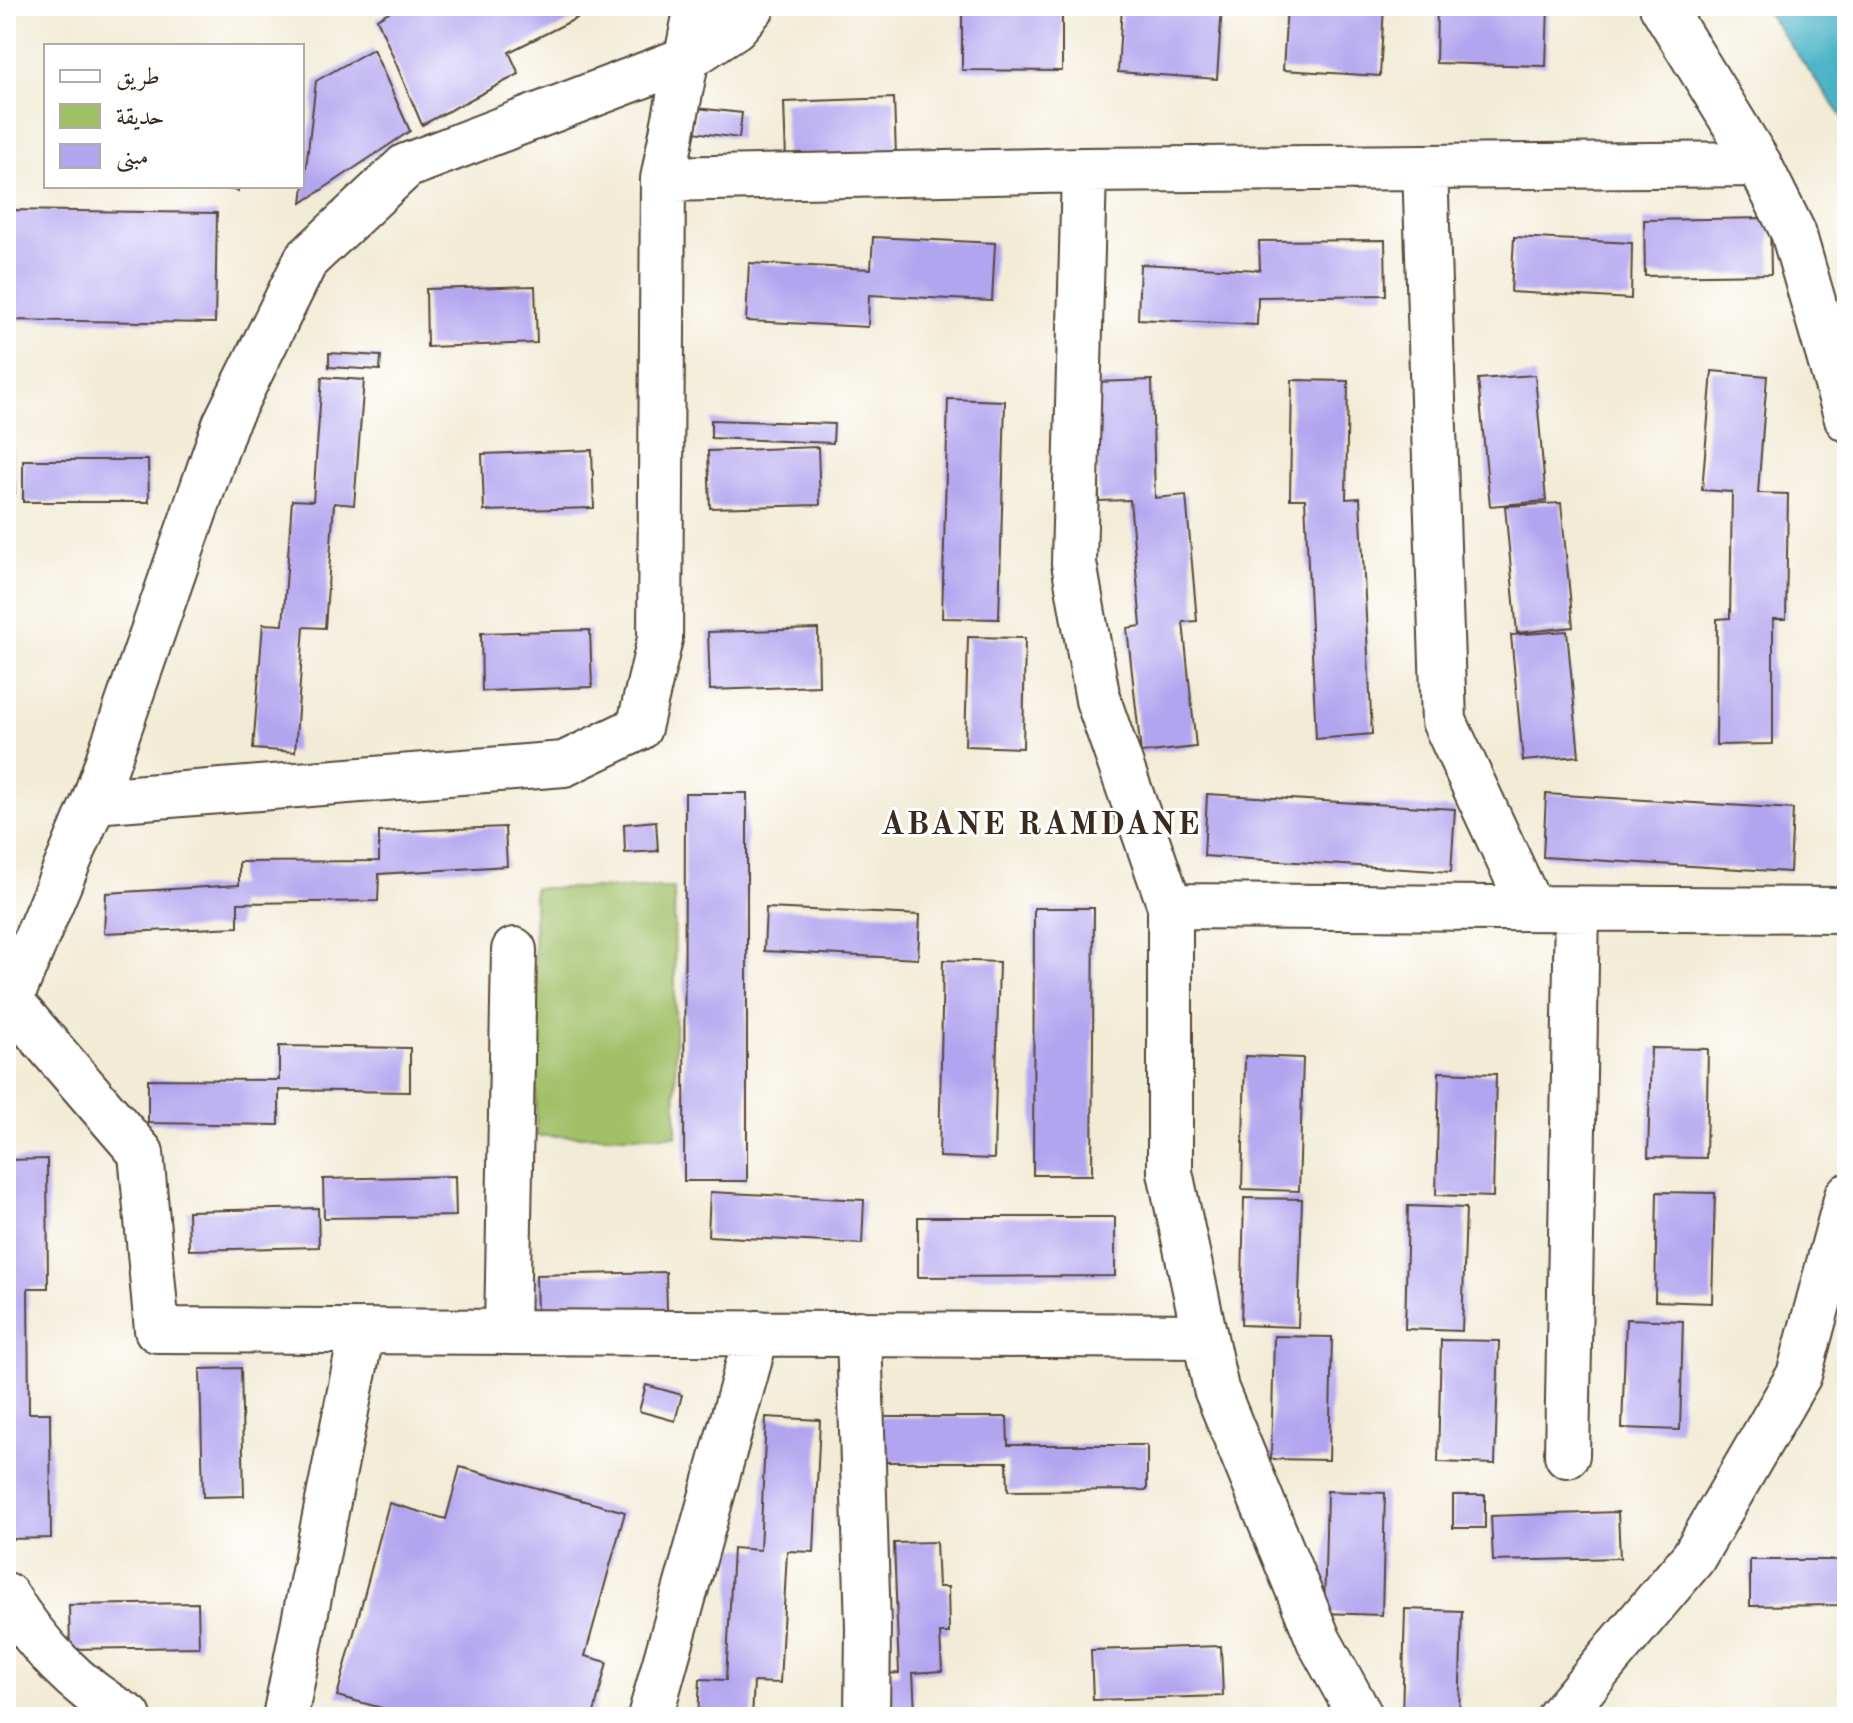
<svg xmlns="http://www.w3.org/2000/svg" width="1853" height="1723" viewBox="0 0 1853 1723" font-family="'Old Standard TT',Amiri,serif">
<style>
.green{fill:#a0bf66;stroke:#6e7442;stroke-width:2}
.water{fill:#48b3c6;stroke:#426e72;stroke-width:2}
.building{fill:#b2a5ef}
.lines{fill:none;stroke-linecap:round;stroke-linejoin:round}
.minor-casing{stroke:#564739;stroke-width:48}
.minor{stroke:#fff;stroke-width:44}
.labels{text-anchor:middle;stroke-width:6;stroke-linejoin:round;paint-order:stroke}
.district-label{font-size:32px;font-weight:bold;letter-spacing:2px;fill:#3b2a1e;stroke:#fff}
</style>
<rect width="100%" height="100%" fill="#fff"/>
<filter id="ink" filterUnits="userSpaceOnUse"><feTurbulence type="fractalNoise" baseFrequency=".0125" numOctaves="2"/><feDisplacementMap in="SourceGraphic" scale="16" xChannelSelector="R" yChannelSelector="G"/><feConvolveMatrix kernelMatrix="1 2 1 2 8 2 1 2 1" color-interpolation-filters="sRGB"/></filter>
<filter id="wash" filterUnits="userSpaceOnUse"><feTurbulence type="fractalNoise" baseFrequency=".006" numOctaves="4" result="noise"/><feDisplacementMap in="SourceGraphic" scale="32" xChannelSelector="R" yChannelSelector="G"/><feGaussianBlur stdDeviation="1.8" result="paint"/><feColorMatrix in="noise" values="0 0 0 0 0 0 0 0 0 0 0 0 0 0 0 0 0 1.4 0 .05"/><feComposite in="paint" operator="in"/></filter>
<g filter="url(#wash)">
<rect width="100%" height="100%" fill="#f2ebd5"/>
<path class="green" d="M534 888H674L676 1136H536Z"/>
<path class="water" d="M1762 6H1844L1847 123Z"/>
<g id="blocks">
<path class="building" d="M399 6H601L509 52 519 74 422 125 377 19Z
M962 6H1062V71L962 70Z
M1122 6H1222L1217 79 1118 72Z
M1287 6H1384L1380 76 1283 70Z
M1437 6H1548L1546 66 1436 63Z
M373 49 410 131 302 203 316 81Z
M894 98 896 156 786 159 784 102Z
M696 108 742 113 739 138 693 132Z
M6 126 13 156 6 157Z
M210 186H238V191Z
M6 210 217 213 215 323 6 320Z
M1770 218 1771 274 1645 276 1644 220Z
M873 237 995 243 992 301 869 295 868 327 746 321 749 263 871 269Z
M1514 237 1632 243 1631 299 1511 292Z
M1385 240 1386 295 1258 297 1257 325 1138 319 1140 264 1260 270 1259 241Z
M535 286 537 343 427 347 426 289Z
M329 353 381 356 380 370 329 367Z
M1712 371 1767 376 1758 493 1788 494 1786 619H1773V744L1716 745 1717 619 1730 618 1732 492 1702 490Z
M1535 375 1546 501 1490 506 1478 379Z
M322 377 364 380 354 505 334 503 325 628 304 627 295 752 253 749 263 624 283 625 292 500 313 501Z
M1152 380 1155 498 1186 495 1197 621 1183 622 1196 747 1141 753 1127 628 1141 626 1130 500 1099 501 1096 382Z
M1292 380 1348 381 1346 499 1360 498 1372 734 1316 739 1305 499H1290Z
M948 399 1005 401 999 619 942 618Z
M711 420 834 424 833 443 711 438Z
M12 443 15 493 6 494V444Z
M818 447 820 505 710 508 708 451Z
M592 450 594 508 484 511 482 454Z
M23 460H148L149 502H23Z
M1561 503 1573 627 1517 633 1505 506Z
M818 629 819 686 710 690 708 632Z
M590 630 592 687 482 691 481 633Z
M1567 631 1579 756 1523 761 1511 635Z
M968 637 1025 638 1023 748 965 746Z
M685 793H747V1181H684Z
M1207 794 1455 809 1451 872 1204 856Z
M1546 794 1793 809 1790 872 1543 857Z
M656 821 658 851 625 853 624 824Z
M505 827 507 866 379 874 378 901 238 903V927L104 933 106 893 239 885V862L379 861V832Z
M766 908 920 915 918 959 764 951Z
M1034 908H1094L1092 1175H1033Z
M943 960 999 962 994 1159 939 1157Z
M279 1046 410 1048V1092L279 1090V1125L148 1123V1079L279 1080Z
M1651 1048 1708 1049 1706 1158 1648 1157Z
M1245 1056 1303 1058 1299 1191 1242 1189Z
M1439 1072 1496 1074 1493 1197 1436 1195Z
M47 1159 48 1288H28L29 1413H50L51 1538 9 1539 6 1160Z
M455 1176 456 1216 324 1218 323 1179Z
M710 1192 864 1200 862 1244 708 1236Z
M1657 1192 1715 1193 1712 1303 1655 1301Z
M1244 1198 1302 1199 1298 1327 1241 1325Z
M1408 1206 1466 1208 1462 1331 1405 1329Z
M318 1208 319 1247 189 1250 188 1211Z
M918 1217H1115V1276L918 1277Z
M666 1272 667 1311 537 1314 536 1275Z
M1626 1319 1683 1321 1680 1430 1622 1428Z
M1274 1336 1332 1337 1329 1460 1271 1459Z
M1441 1340 1499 1341 1495 1464 1438 1462Z
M241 1368 244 1496 203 1497 200 1369Z
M646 1385 682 1395 675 1421 639 1411Z
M766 1417 820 1420 814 1552 787 1551 780 1683 754 1682 752 1717H698L700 1679 726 1680 733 1548 760 1550Z
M878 1417H1007L1008 1445H1147V1490L1008 1491 1007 1462H879Z
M460 1467 625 1512 585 1656 607 1662 593 1717H392L393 1711 337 1696 389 1503 446 1519Z
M1327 1491 1385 1493 1382 1615 1324 1613Z
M1453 1495H1485V1528H1453Z
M1618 1512 1620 1558 1493 1561 1491 1516Z
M936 1542 938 1587H948L949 1633H940L942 1671 913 1673 915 1711 925 1710V1717H873L871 1675 899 1673 894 1543Z
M1750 1560H1847V1605L1750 1606Z
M198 1603 199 1647 70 1649 69 1605Z
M1405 1609 1462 1611 1459 1717H1402Z
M1221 1646 1223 1696 1093 1700 1091 1650Z"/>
</g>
</g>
<g filter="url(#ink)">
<use href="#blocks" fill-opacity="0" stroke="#564739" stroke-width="2"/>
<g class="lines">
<g class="minor-casing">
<path id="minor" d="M1662 6 1759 164 1793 232 1847 419
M1425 167 1444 721 1531 908
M1084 170 1074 563 1098 700 1170 906V1172L1216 1389 1319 1641 1361 1717
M663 179 1084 170 1759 164
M94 801 564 764 639 728 660 639 663 179 697 6
M1170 906 1847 910
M10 1001 141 1153 157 1330 1205 1336
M6 1010 94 801 225 424 306 260 406 166 686 59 735 27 753 6
M507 1331 514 950
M859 1333 868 1627 867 1717
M1567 1455 1577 909
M6 1595C38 1646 76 1687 129 1717
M285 1717 362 1331
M650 1717 757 1333
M1559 1717 1693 1558 1799 1375 1847 1196"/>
</g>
<use href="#minor" class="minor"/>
</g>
</g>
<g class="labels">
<g class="district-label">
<text x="1041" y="834">ABANE RAMDANE</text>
</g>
</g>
<rect width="1853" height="1723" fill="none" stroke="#fff" stroke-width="32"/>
<rect x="44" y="44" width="260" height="144" fill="#ffffff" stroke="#b1aaa5" stroke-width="2"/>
<rect x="60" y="70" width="40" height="12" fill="#ffffff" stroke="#b1aaa5" stroke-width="2"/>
<text x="116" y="84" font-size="24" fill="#3b2a1e">طريق</text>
<rect x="60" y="104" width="40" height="24" fill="#a0bf66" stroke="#b1aaa5" stroke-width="2"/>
<text x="116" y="124" font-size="24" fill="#3b2a1e">حديقة</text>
<rect x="60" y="144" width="40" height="24" fill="#b2a5ef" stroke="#b1aaa5" stroke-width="2"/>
<text x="116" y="164" font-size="24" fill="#3b2a1e">مبنى</text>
</svg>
